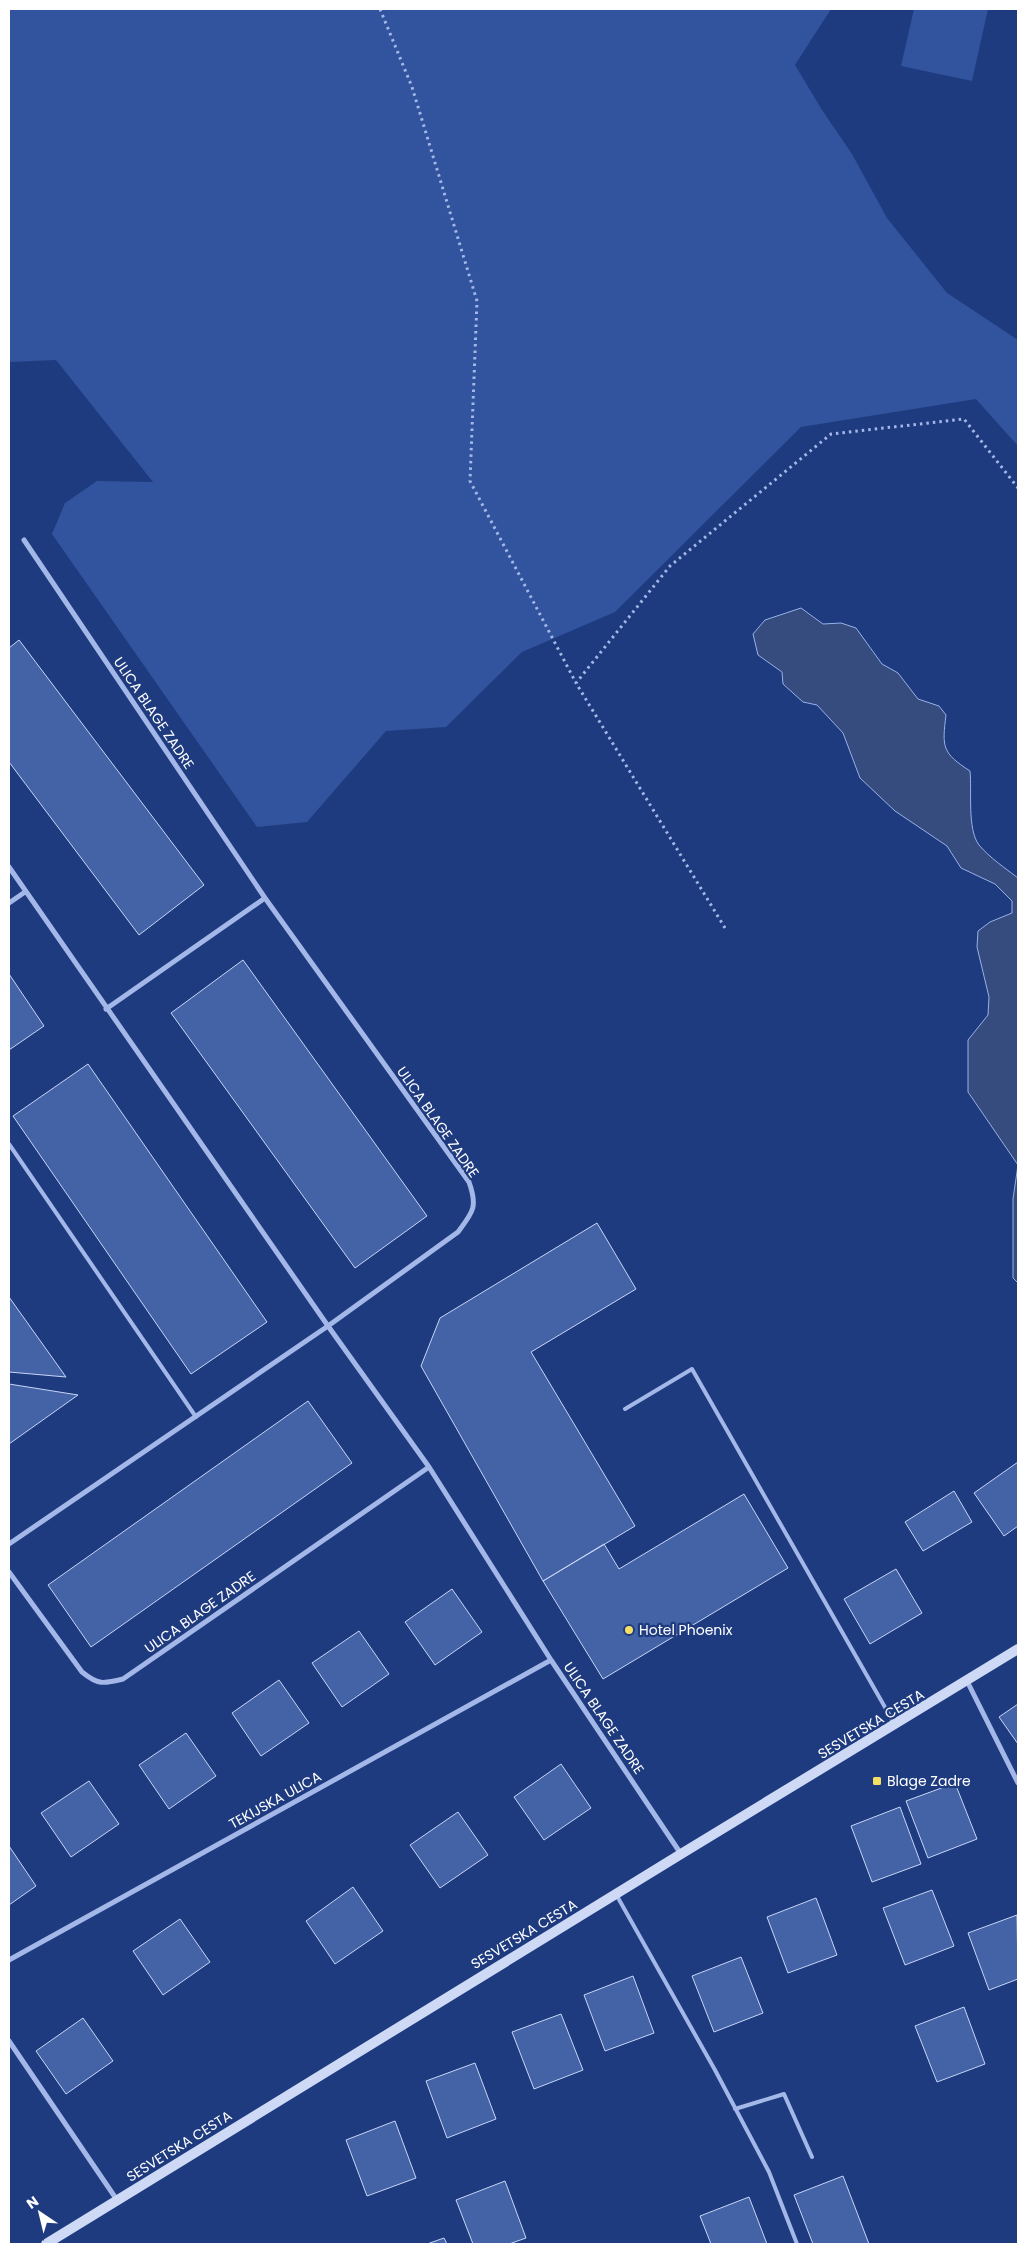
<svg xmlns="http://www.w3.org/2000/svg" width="1027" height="2253" viewBox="0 0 1027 2253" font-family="Poppins,sans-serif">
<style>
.green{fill:#32539d}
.water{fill:#374c7e;stroke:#97b1e9}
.building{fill:#4462a6;stroke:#c7d6f6}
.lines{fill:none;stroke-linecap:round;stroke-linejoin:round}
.path{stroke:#a3b8e8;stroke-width:3;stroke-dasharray:2.5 4;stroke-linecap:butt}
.service{stroke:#a3b8e8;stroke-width:4}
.minor{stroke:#a3b8e8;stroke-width:5}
.secondary{stroke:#ced9f6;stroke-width:10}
.poi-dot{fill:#f5e063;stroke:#1f3b7f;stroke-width:2}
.labels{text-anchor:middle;stroke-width:4.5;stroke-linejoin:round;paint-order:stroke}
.street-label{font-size:14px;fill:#fff;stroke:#1f3b7f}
.poi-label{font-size:14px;fill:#fff;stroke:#1f3b7f;text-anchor:start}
</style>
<rect width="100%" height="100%" fill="#1f3b7f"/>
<path class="green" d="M9 9H831L795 65 822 110 852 154 887 218 947 293 1018 340V446L976 399 801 427 615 612 522 652 446 727 386 731 307 822 257 827 52 534 65 503 97 481 153 482 56 360 9 362Z
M914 9H988L972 81 901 66Z"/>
<path class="water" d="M801 608 823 624 841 623 856 628 882 664 898 673 918 699 939 706 946 715C942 747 942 753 970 771 972 791 967 829 979 845 990 858 1005 868 1018 878V1283L1013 1278V1199L1018 1165 968 1092V1040L988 1015 989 997 977 947 978 931 990 922 1012 913V901L995 884 961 868 947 846 895 811 860 778 843 733 817 705 803 702 783 684 782 672 758 655 753 634 765 620Z"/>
<path class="building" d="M19 640 204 885 139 935 9 762V648Z
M243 960 427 1216 355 1268 171 1013Z
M9 974 44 1026 9 1050Z
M88 1064 267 1322 191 1374 13 1116Z
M597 1223 636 1289 531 1352 635 1526 543 1581 421 1366 440 1318Z
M9 1297 66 1377 9 1372Z
M9 1384 78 1395 9 1444Z
M308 1401 352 1463 91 1647 48 1585Z
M1018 1462V1526L1004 1536 974 1493Z
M954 1491 972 1522 923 1551 905 1522Z
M744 1494 788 1568 603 1679 543 1581 604 1544 619 1569Z
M896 1569 922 1613 870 1644 844 1599Z
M452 1589 482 1632 435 1665 405 1622Z
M359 1631 389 1674 342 1707 312 1663Z
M279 1680 309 1723 261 1756 232 1713Z
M1018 1704V1744L999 1717Z
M186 1733 216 1776 169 1809 139 1765Z
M561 1764 591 1808 544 1840 514 1797Z
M89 1781 119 1824 71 1857 41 1813Z
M955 1783 977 1839 928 1858 906 1801Z
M900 1807 921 1864 872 1882 851 1826Z
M458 1812 488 1855 440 1888 410 1845Z
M9 1846 36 1886 9 1905Z
M353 1887 383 1931 335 1964 306 1921Z
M932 1890 954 1946 905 1965 883 1908Z
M816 1898 837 1955 788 1973 767 1917Z
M1017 1915 1018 1979 989 1990 968 1933Z
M180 1919 210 1962 163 1995 133 1951Z
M741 1957 763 2013 714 2032 692 1976Z
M633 1976 654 2033 605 2051 584 1995Z
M964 2007 985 2064 937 2082 915 2026Z
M561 2014 583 2070 534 2089 512 2032Z
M83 2018 113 2061 66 2094 36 2051Z
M475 2063 496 2119 447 2138 426 2081Z
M395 2121 416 2178 367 2196 346 2140Z
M843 2176 869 2244H813L794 2195Z
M505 2181 526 2238 509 2244H473L456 2200Z
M749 2197 767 2244H711L700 2216Z
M444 2238 447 2244H427Z"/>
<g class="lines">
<path class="path" d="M380 9 412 87 477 301 470 481 576 683
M725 928 576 683 670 566 831 434 964 419 1018 488"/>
<path class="service" d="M9 1144 196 1417
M625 1409 692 1369 894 1723
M617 1896 715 2070 769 2172 797 2244
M735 2109 784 2094 812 2157"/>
<path class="minor" d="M9 867 328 1326 429 1467 551 1660 681 1854
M9 903 25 892
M106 1009 265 898
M9 1544 328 1326 458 1232C473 1212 478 1207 469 1182L265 898 24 540
M9 1572 82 1672C98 1685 103 1684 123 1679L429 1467
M967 1681 1018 1783
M9 1960 551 1660
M9 2041 117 2200"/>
<path class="secondary" d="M46 2244 681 1854 1018 1649"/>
</g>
<g class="poi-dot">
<circle cx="629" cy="1630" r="5"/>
<rect x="872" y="1776" width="10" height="10" rx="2.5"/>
</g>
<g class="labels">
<g class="street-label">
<text transform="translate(154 713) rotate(56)" y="5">ULICA BLAGE ZADRE</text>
<text transform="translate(438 1122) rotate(55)" y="5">ULICA BLAGE ZADRE</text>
<text transform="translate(200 1612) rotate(-35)" y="5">ULICA BLAGE ZADRE</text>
<text transform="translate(604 1718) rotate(56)" y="5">ULICA BLAGE ZADRE</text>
<text transform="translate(871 1724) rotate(-31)" y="5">SESVETSKA CESTA</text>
<text transform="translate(275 1800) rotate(-29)" y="5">TEKIJSKA ULICA</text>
<text transform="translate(524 1934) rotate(-31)" y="5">SESVETSKA CESTA</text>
<text transform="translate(179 2146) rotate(-32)" y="5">SESVETSKA CESTA</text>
</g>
<g class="poi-label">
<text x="639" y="1635">Hotel Phoenix</text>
<text x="887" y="1786">Blage Zadre</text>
</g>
</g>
<rect width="1027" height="2253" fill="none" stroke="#ffffff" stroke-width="20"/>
<g transform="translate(40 2213) rotate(325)" stroke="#1f3b7f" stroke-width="4" paint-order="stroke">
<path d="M0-4L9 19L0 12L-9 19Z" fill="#ffffff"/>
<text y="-8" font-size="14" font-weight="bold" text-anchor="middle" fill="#ffffff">N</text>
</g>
</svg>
